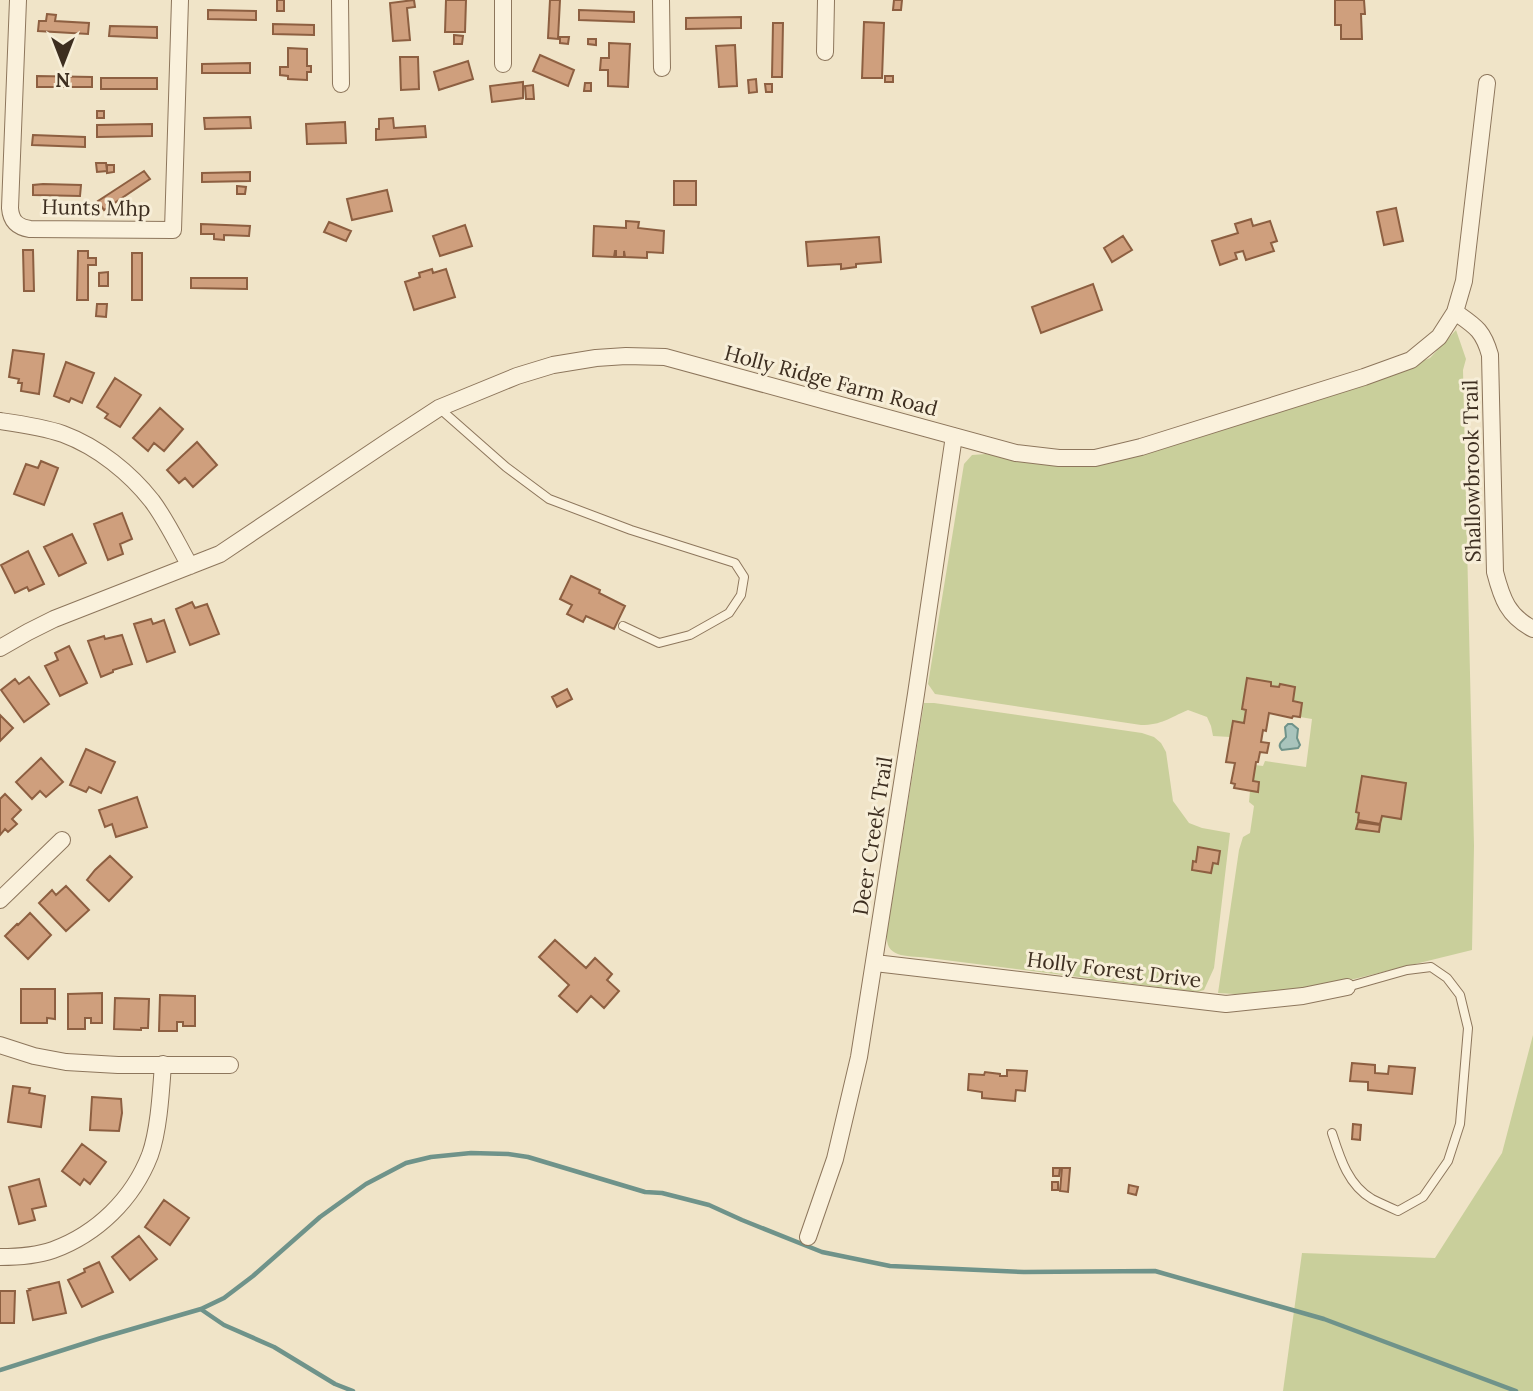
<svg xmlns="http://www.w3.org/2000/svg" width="1533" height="1391" viewBox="0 0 1533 1391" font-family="Lora,serif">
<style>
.green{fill:#c9cf9b}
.water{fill:#a9c4bc;stroke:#6f938a;stroke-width:2}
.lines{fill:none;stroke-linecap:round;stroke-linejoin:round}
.stream{stroke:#6f938a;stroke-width:4.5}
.building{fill:#cf9f7d;stroke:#8d5f41;stroke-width:2}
.service-casing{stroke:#8d765c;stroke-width:10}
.minor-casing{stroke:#8d765c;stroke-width:18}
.service{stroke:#faf1dc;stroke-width:8}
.minor{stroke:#faf1dc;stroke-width:16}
.labels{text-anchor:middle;stroke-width:6;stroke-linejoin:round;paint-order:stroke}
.street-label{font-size:21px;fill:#3d2e20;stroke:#f7eed8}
</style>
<rect width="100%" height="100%" fill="#f0e4c8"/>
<path class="green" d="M1456 330 1466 359 1463 370 1474 846 1472 950 1342 982 1267 996 1218 993 1239 850 1243 837 1250 833 1254 806 1249 802 1250 791 1258 792 1259 782 1253 781 1255 765 1263 766 1265 761 1306 767 1312 719 1300 717 1302 703 1293 701 1295 687 1280 684 1279 687 1271 686V682L1247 678 1242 709 1246 710 1244 723 1233 721 1230 737 1213 736 1211 726 1207 717 1188 710C1169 718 1162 725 1141 725L935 694 928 684 964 464 972 455 986 454 1035 464 1080 466 1122 460 1273 413 1395 372 1430 358Z
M924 703H934L1142 733 1154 737 1161 743 1166 752 1173 801 1189 823 1202 828 1230 833 1214 968 1204 990 1197 992 929 958C909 955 884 960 887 933Z
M1533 1035V1391H1283L1302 1253 1435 1258 1502 1153Z"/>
<path class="water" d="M1288 724H1292L1298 729 1297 738 1300 745 1298 748 1282 750C1276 744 1283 741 1286 737L1285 727Z"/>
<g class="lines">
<path class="stream" d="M202 1310 224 1325 274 1347 335 1384 353 1391
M0 1370 101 1338 201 1309 224 1298 253 1276 320 1217 366 1184 406 1163 431 1157 471 1153 508 1154 528 1157 645 1192 662 1193 709 1205 742 1220 822 1252 890 1266 1024 1272 1155 1271 1324 1319 1516 1391"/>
</g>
<path class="building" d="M277 0H284V11H277Z
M414 0 415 7 407 8 410 40 393 41 390 3Z
M446 0H466L465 32H445Z
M550 0H560L558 39 548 38Z
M894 0H902L901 10H893Z
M1335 0H1364L1365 14H1361L1362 39H1341V25H1335Z
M208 10 256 11V20L208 19Z
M579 10 634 12V22L579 20Z
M47 14 56 15 55 21 89 23 88 34 38 31 39 21H46Z
M741 17V28L686 29V18Z
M864 22 884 23 882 78H862Z
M773 23H783L782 77H772Z
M273 24 314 25V35L273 34Z
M110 26 157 27V38L109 36Z
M454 35 463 36 462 44H454Z
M560 37H569L568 44 560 43Z
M588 39H596V45L588 44Z
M609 43 630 44 628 87 608 86V70H600L601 58H609Z
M735 45 737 86 719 87 716 46Z
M288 48 307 49V66H311V72H307V80L288 79V76L280 75V67H288Z
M540 55 574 70 568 86 533 71Z
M400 57H418L419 89 401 90Z
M468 61 473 79 439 90 434 72Z
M250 63V73H202V64Z
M37 76 92 77V87H37Z
M885 76H893V82H885Z
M101 78H157V89H101Z
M756 79 757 92 749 93 748 80Z
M523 82V98L492 102 490 86Z
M585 83H591V91H584Z
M765 84H772V92H766Z
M533 85 534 99H526L525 86Z
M97 111H104V118H97Z
M250 117 251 128 205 129 204 118Z
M393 118 394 128 425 126 426 137 376 140V129H379V119Z
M345 122 346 143 307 144 306 124Z
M152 124V136L97 137V125Z
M33 135 85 137V147L32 145Z
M96 163H106L107 171 97 172Z
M107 165H114V172L107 173Z
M144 171 150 179 104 210 98 201Z
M250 172V181L202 182V173Z
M674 181H696V205H674Z
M43 184 81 185 80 196 33 195V185Z
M237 186 246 187 245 194H237Z
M387 190 392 211 352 220 347 199Z
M1396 208 1403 241 1384 245 1377 212Z
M1251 219 1253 226 1270 221 1277 241 1271 243 1274 251 1246 260 1243 251 1235 253 1237 259 1220 265 1212 241 1238 233 1235 224Z
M626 221 639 222 638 228 664 231 663 253 647 252V258L625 257 624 251V257H616V251H615L614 257 593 256 594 226 626 228Z
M329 222 351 231 346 241 324 232Z
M201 224 250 226 249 236 224 235V240L214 239V234H201Z
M465 225 472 246 440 256 433 236Z
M1123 236 1132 250 1112 262 1104 248Z
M879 237 881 262 856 264V267L841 269V264L808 266 806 242Z
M23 250H33L34 291H24Z
M78 251H88V258H96V265H88V300H77Z
M132 253H142V300H132Z
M432 269 433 273 446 269 455 297 414 310 405 282 420 277 419 273Z
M108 272V286H99V273Z
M191 278H247V289L191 288Z
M1093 284 1102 310 1041 333 1032 307Z
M97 304H107L106 317 96 316Z
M13 350 44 354 39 394 21 391 22 383H18L19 379 9 377Z
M66 362 94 373 82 403 71 398 69 402 54 396Z
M115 378 141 395 120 427 105 418 108 414 97 407Z
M160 408 183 429 164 451 154 443 148 451 133 438Z
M197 442 217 465 193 487 185 478 179 483 167 470Z
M41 461 58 468 44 505 14 494 26 464 38 468Z
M122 513 132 539 120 544 123 554 108 560 94 524Z
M72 534 86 563 59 576 44 547Z
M28 551 44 584 29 591 27 587 15 593 1 565Z
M571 576 600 590 599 593 625 606 614 629 586 616 583 622 567 614 572 605 560 599Z
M192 602 195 608 207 604 219 634 190 645 176 609Z
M151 619 153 624 164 620 175 652 147 662 134 624Z
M122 635 132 664 113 670V672L101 677 88 641 104 636 105 639Z
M69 646 87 683 60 696 45 666 58 660 55 653Z
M29 677 49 704 24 722 1 690 15 679 19 684Z
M1247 678 1271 682V686L1279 687 1280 684 1295 687 1293 701 1302 703 1300 717 1293 716 1292 718 1269 713 1266 731 1263 730 1261 742 1269 743 1267 753 1260 752 1258 762H1256L1253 781 1259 782 1258 792 1234 788 1235 784 1231 783 1235 763 1226 762 1233 721 1244 723 1246 710 1242 709Z
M567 689 572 699 557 707 552 697Z
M0 715 13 728 0 741Z
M86 749 115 762 101 793 89 787 86 792 70 785Z
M41 758 63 782 46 797 40 791 32 799 16 782Z
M1362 776 1406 783 1401 819 1382 816 1380 824 1358 820 1359 813 1356 812Z
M5 794 21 810 12 819 17 824 8 832 5 829 0 835V799Z
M137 797 147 827 116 837 112 824 105 827 99 810Z
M1358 822 1380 825 1379 832 1356 829Z
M1198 847 1220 851 1218 864 1213 863 1211 873 1192 870 1193 861 1196 862Z
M110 856 132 877 109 901 87 880 95 870Z
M66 886 89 910 66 931 39 903 52 890 56 895Z
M30 913 51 935 28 959 5 936 17 924 18 925Z
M555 940 586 968 595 958 612 974 607 980 619 991 604 1008 591 996 577 1012 559 996 569 985 539 957Z
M21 989H55V1019L47 1018V1023H21Z
M102 993V1023H91V1018H85V1029H68V994Z
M160 995 195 996V1026H183V1022H177V1031H159Z
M115 998 149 999 148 1028H141V1030L114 1029Z
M1352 1063 1375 1065V1073L1388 1074 1389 1066 1415 1068 1412 1094 1368 1090V1082L1350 1081Z
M1007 1070 1027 1071 1025 1091 1016 1090 1015 1101 982 1098V1092L968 1090 969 1074 984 1075 985 1072 1000 1074V1076H1007Z
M13 1086 30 1088 29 1093 45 1096 41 1127 8 1122Z
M92 1097 121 1099 122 1113 119 1131 90 1130Z
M1353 1124 1361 1125 1360 1140 1352 1139Z
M82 1144 106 1162 90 1184 84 1179 80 1185 62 1171Z
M1053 1168H1060L1059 1176H1053Z
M1062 1168H1070L1068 1192 1060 1191Z
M39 1179 46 1206 32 1209 35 1220 19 1224 9 1187Z
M1052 1182H1058V1190H1052Z
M1129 1185 1138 1187 1136 1195 1128 1193Z
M164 1200 189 1218 170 1245 145 1227Z
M139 1236 157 1259 130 1280 112 1257Z
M99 1262 113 1292 82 1307 68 1280 85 1272 84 1269Z
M59 1282 66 1313 33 1320 27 1291 30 1290 29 1289Z
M0 1291H15L14 1323H0Z"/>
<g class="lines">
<g class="service-casing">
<path id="service" d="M439 408 506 467 549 499 631 530 735 563 744 577 741 595 729 613 690 635 659 643 623 626
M1332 1133C1340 1158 1348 1185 1372 1199 1380 1203 1389 1207 1398 1211L1423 1197 1448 1161 1460 1124 1468 1028 1460 995 1447 978 1431 967 1407 970 1347 987"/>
</g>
<g class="minor-casing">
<path id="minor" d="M18 0 10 208C11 221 17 227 30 229L173 230 180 0
M340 0 341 84
M661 0 662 68
M825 52 826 0
M503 64V0
M1455 312C1475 326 1483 330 1490 355L1495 572C1502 599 1508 616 1533 629
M0 421C21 424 43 427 63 434 98 447 130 473 152 501 167 521 178 545 190 566
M0 648 28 632 54 619 220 554 390 440 439 408 517 376 553 365 596 358 626 356 665 357 1016 453 1059 458H1095L1141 447 1364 377 1411 360 1439 337 1455 312 1464 281 1487 83
M0 900 62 840
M875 963 1226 1004 1303 996 1347 987
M0 1045 34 1056 66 1062 118 1065H230
M808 1237 835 1159 859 1057 916 694 954 436
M0 1257C18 1257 36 1256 53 1250 97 1234 133 1199 150 1155 159 1130 161 1091 163 1064"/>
</g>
<use href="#service" class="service"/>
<use href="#minor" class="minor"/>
</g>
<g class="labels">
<g class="street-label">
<text transform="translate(96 208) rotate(1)" y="7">Hunts Mhp</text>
<text transform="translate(831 381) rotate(15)" y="7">Holly Ridge Farm Road</text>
<text transform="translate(1472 471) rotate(-91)" y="7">Shallowbrook Trail</text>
<text transform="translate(873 836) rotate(-81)" y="7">Deer Creek Trail</text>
<text transform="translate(1114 970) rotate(7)" y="7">Holly Forest Drive</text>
</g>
</g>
<g transform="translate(63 63) rotate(180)" stroke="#f7eed8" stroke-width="5" paint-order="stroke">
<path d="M0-5L12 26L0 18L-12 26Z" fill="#3d2e20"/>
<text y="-10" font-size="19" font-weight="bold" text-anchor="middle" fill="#3d2e20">N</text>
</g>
</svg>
